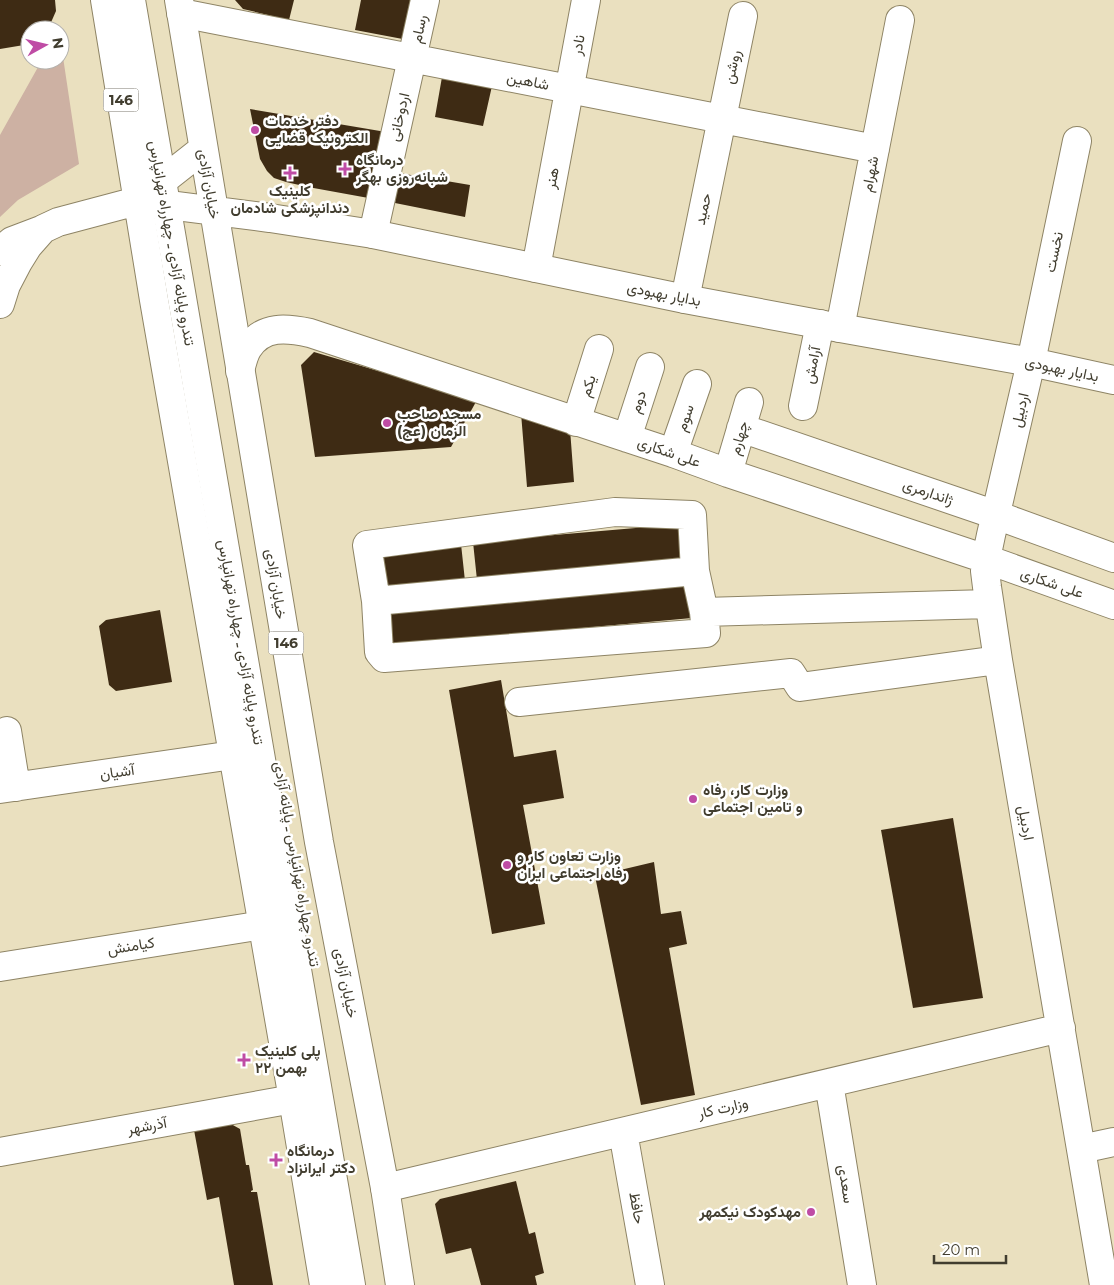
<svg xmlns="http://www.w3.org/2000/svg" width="1114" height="1285" viewBox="0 0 1114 1285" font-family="Montserrat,Vazirmatn,sans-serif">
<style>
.green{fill:#cdb1a3}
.building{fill:#3e2b14}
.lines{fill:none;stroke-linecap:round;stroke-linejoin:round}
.minor-casing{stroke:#8e8465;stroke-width:30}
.major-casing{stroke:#8e8465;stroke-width:30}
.minor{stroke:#fff;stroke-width:28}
.major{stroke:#fff;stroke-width:28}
.poi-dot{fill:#bf4ca5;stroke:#fff;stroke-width:2}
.labels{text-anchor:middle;stroke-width:5;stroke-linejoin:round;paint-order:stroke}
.shield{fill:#fff;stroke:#7a776d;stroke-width:1}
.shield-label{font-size:14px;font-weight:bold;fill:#413d2f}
.street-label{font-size:15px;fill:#413d2f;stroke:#fff}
.poi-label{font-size:15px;font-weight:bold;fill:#413d2f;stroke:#fff;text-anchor:start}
</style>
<rect width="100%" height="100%" fill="#eae0bf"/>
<path class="green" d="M60 37 79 164 18 200 0 217V135L42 60H60Z"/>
<path class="building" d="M0 0H55L56 11 49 27 46 30H30V44L0 49Z
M235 0H294L289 20 243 9Z
M361 0H417L408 40 355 30Z
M442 77 492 86 483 126 435 117Z
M250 109 386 132 374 199 308 187 286 182 274 178 267 171 260 159Z
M399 173 470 185 465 217 395 203Z
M314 352 477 400 451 447 315 457 301 365Z
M521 413 570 429 574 482 527 487Z
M682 524 686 561 477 580 473 542Z
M461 544 465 581 381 591 377 554Z
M688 582 692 618 385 646 382 609Z
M160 610 172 682 116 691 109 685 99 626 106 620Z
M501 680 514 757 556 750 564 798 523 805 545 924 492 934 449 690Z
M953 818 983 998 913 1008 881 830Z
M654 862 661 914 681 911 687 944 669 948 695 1095 641 1105 595 876Z
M231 1124 240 1129 246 1165H249L253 1190 251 1191V1192H257L273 1285H234L219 1197 207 1200 194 1130Z
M516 1181 529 1234 535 1232 544 1273 535 1276 537 1285H481L471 1248 446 1254 435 1204 440 1199Z"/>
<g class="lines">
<g class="minor-casing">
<path id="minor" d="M131 0C203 429 279 857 351 1285
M181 13 875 149
M1077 141 1031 362 991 535 986 559 985 571 987 587 998 660 1104 1285
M373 234 425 0
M536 268 586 0
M685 299 743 16
M840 328 900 20
M240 371C242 363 244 354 248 348 263 325 287 328 310 333L673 453 728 473 986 559 1114 605
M803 406 820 324
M576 422 599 349
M741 428 996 515 1114 558
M627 438 650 367
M673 453 697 384
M728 473 749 402
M695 571 692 515 615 512 367 545 376 601 695 571 704 612 989 604
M376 601 379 652 384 658 706 633 704 612
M519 702 791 673 800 687 998 660
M7 731 16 787
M0 789 233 755
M0 967 263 925
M829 1083 862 1285
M623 1132 650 1285
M1081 1149 1114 1142
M0 1152 293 1099
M385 1188 1061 1028"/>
</g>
<g class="major-casing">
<path id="major" d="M105 0 154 300 293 1099 324 1285
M179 0 319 842 385 1188 400 1285
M137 201 203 149
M0 251 12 241 41 230
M0 304 6 285 18 262 28 246 43 229 58 222 137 201 270 218 373 234 685 299 840 328 1031 362 1114 380"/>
</g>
<use href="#minor" class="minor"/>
<use href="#major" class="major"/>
</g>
<g class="poi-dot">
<circle cx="255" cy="130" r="5"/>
<path d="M342.5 161.5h5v5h5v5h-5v5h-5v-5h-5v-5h5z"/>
<path d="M287.5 165.5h5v5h5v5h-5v5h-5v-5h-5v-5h5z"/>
<circle cx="387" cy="423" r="5"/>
<circle cx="693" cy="799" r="5"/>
<circle cx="507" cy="865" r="5"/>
<path d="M241.5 1052.5h5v5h5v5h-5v5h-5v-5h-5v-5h5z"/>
<path d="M273.5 1152.5h5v5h5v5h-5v5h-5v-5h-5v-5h5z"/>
<circle cx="811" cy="1212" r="5"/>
</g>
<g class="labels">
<g class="shield">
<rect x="103.5" y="88.5" width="35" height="23" rx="4"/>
<rect x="268.5" y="631.5" width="35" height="23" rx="4"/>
</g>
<g class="shield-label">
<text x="121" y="105">146</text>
<text x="286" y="648">146</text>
</g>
<g class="street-label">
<text transform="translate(419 29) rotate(-78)" y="5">رسام</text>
<text transform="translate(578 45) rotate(-79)" y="5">نادر</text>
<text transform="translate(732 67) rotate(-78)" y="5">روشن</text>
<text transform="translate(528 81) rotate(11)" y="5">شاهین</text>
<text transform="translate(399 117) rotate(-77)" y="5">اردوخانی</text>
<text transform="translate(870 174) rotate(-79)" y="5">شهرام</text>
<text transform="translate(552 178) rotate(-79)" y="5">هنر</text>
<text transform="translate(209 184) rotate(80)" y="5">خیابان آزادی</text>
<text transform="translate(703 209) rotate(-78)" y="5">حمید</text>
<text transform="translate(172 243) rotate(80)" y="5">تندرو پایانه آزادی ـ چهارراه تهرانپارس</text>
<text transform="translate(1054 252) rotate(-78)" y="5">نخست</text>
<text transform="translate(664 294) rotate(11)" y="5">بدایار بهبودی</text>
<text transform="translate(812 365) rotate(-79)" y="5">آرامش</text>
<text transform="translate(1062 369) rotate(12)" y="5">بدایار بهبودی</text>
<text transform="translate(588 386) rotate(-73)" y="5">یکم</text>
<text transform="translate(638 402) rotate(-72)" y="5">دوم</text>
<text transform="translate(1020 410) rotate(-77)" y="5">اردبیل</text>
<text transform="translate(685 418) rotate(-71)" y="5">سوم</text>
<text transform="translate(739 438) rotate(-74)" y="5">چهارم</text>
<text transform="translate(669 452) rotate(19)" y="5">علی شکاری</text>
<text transform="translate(928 492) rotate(19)" y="5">ژاندارمری</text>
<text transform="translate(1052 583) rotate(19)" y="5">علی شکاری</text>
<text transform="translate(276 584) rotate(81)" y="5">خیابان آزادی</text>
<text transform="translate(241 642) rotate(80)" y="5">تندرو پایانه آزادی ـ چهارراه تهرانپارس</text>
<text transform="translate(117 772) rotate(-8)" y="5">آشیان</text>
<text transform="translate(1026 823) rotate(80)" y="5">اردبیل</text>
<text transform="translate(297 864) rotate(80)" y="5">تندرو چهارراه تهرانپارس ـ پایانه آزادی</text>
<text transform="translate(131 946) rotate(-9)" y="5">کیامنش</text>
<text transform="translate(346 983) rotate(79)" y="5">خیابان آزادی</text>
<text transform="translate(723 1108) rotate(-13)" y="5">وزارت کار</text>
<text transform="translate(147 1126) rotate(-10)" y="5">آذرشهر</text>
<text transform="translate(846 1184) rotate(81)" y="5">سعدی</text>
<text transform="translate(637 1208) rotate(80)" y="5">حافظ</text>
</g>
<g class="poi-label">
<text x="265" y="126">دفتر خدمات<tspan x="265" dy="17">الکترونیک قضایی</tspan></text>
<text x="356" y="165">درمانگاه<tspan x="356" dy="17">شبانه‌روزی بهگر</tspan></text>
<text x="290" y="196" text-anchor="middle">کلینیک<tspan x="290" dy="17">دندانپزشکی شادمان</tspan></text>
<text x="397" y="419">مسجد صاحب<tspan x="397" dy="17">الزمان (عج)</tspan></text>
<text x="703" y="795">وزارت کار، رفاه<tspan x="703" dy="17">و تامین اجتماعی</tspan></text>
<text x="517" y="861">وزارت تعاون کار و<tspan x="517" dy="17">رفاه اجتماعی ایران</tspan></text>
<text x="255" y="1056">پلی کلینیک<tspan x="255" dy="17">۲۲ بهمن</tspan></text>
<text x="287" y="1156">درمانگاه<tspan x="287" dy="17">دکتر ایرانزاد</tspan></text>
<text x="801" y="1217" text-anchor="end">مهدکودک نیکمهر</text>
</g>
</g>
<g transform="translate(45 45) rotate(82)"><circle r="24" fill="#ffffff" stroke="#b3b1ac"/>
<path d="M0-4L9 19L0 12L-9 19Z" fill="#bf4ca5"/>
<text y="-8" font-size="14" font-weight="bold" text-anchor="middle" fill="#413d2f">N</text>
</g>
<path d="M934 1255v8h72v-8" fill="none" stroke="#413d2f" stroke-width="2.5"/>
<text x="942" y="1255" font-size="15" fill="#413d2f" stroke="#ffffff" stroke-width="4" paint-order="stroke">20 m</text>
</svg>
